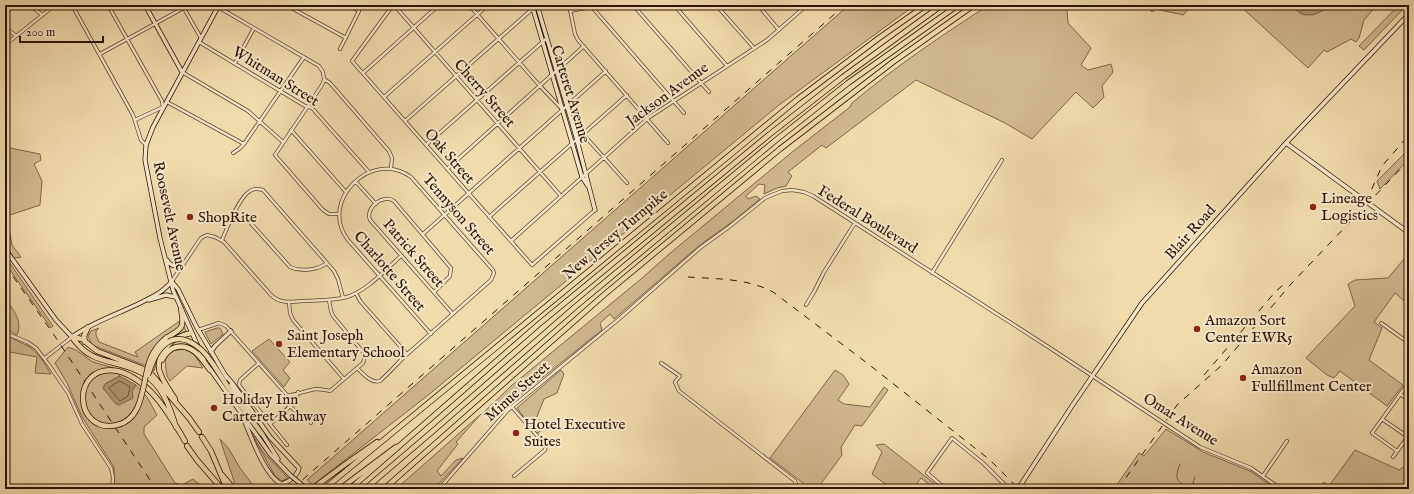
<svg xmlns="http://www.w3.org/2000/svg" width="1414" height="494" viewBox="0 0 1414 494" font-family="'IM FELL English',serif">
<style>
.green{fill:#d0b890;stroke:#7f6449}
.water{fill:#af9673;stroke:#7b6046}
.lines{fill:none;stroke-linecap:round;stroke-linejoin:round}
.shore{stroke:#6e533a;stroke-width:1}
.stream{stroke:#7b6046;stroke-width:1}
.street-casing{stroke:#5f432d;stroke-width:4}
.secondary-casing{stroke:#2e1002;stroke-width:5}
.highway-casing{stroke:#2e1002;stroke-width:6}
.street{stroke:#f6e8ca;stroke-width:2.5}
.secondary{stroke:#f6e8ca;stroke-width:3.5}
.highway{stroke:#f1dbad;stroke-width:4.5}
.rail{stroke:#2e1002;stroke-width:1;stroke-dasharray:7 7;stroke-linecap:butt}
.secondary-bridge-casing{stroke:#2e1002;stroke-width:5;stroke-linecap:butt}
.highway-bridge-casing{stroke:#2e1002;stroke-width:6;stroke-linecap:butt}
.secondary-bridge{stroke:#f6e8ca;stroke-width:3.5}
.highway-bridge{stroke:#f1dbad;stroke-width:4.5}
.poi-dot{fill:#8f2418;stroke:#f6e8ca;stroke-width:1.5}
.labels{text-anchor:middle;stroke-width:4;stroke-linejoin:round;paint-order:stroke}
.street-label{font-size:15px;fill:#2e1002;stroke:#f6e8ca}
.poi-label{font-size:15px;fill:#2e1002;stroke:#f6e8ca;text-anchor:start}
</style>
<rect width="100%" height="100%" fill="#f1dbad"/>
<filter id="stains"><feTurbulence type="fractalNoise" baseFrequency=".005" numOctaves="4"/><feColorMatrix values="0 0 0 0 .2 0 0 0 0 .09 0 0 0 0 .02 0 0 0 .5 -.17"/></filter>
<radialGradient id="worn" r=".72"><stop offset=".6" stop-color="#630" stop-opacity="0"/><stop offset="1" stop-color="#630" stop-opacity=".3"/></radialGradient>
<path class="green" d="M849 5H915L779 105 427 396 313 485 307 480Z
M989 5H1071L1067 10 1068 23 1091 48 1081 65 1088 70 1111 64 1113 72 1102 86 1104 97 1093 108 1076 92 1032 139 1005 123 916 80 826 148 822 145 788 172 792 176 786 186 777 188 764 194 765 185 759 184 746 196 748 199 756 196 760 199 736 219 700 245 614 319 610 314 600 323 602 330 513 401 502 412 483 413 511 386 641 279 668 255 791 153 850 107 852 103C895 67 942 35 989 5Z
M1145 5H1193L1183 15 1156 9 1152 12Z
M1239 5H1294L1296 10 1313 15 1330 6C1335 8 1340 9 1344 5H1377L1364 20 1359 38 1356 42 1351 39 1327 52 1324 50 1308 68Z
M1393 5H1407L1364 50 1359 46 1396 8Z
M5 147 40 154 41 160 34 164 42 181 40 205 7 216 12 245 21 257 14 258 5 244Z
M1409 149V161L1408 160 1380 189 1377 181Z
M1409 253V305L1395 293 1374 322 1382 328 1369 360 1403 385 1387 406 1340 371 1334 378 1327 375 1306 358 1355 306 1348 284 1355 280 1388 278Z
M5 256 53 326 51 328 5 263Z
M5 298C13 310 23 320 17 335 2 329 5 312 5 298Z
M181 320 186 331 178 335 160 351 154 371 144 365 92 345 88 336 91 331 99 328 96 331V335L99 342 138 357 135 352Z
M217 328H220L223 334 211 344 205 332Z
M5 334C12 339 20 342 28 346 39 353 45 364 51 374L35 373 37 357 5 351Z
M269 339 290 362 283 370 290 378 284 387 252 351Z
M68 347 76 350 93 362 114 368 120 376 105 384 132 391 136 385 147 397 157 415 144 427V434L175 483 182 485 193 479 205 489H114V467L82 417 67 383 55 363Z
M184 349 194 354 203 368 187 366 170 381C165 374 166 368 165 359L172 351Z
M561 370 564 374 557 393 544 399 536 419 545 422 541 431 536 434 517 408Z
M835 370 843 375 849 384 838 400 844 404 870 407 884 387 888 390 862 426 855 425 841 447 842 455 817 489H805L803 483 770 458Z
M481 414 456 442 458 444 437 471 441 476 456 460 463 458 434 489H396Z
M1166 429 1203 452 1250 471 1276 489H1114L1139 453 1144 456Z
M253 436 263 452 288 478 282 481 275 476Z
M220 439 229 449 240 468 256 489H238L236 487Z
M884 444 940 488 941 489H935L921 478 913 489H892L872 474 882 452 876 445Z
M1355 450 1399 470 1409 463V489H1319L1324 482 1329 486Z"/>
<path class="water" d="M1294 5H1344L1339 8 1330 6C1319 14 1303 21 1294 7Z
M120 376 136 385 132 391 133 398 119 405 115 403 103 388 105 384Z"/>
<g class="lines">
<path class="shore" d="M120 381 130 387 128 396 120 401 109 388Z"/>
<path class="stream" d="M1180 464C1174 480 1176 480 1190 489
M1191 489 1195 477"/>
<g class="street-casing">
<path id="street" d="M30 5 42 15
M72 5 133 115 141 140 146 145
M108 5 162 101 163 107 135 120
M182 5 201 38
M286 5 346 38
M393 5 352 61 532 265 595 210
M394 5 561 196
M469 5 540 86 562 109
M569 5 575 34 578 40 668 143
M633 5 709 92
M674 5 727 66
M716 5 754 48
M758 5 779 30
M591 6 684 113
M218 7 319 66 323 72 324 79 330 83 389 151 392 158 391 168
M296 10 299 5
M570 11 585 8 593 5
M5 27 16 36
M199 42 305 106 312 108 369 172
M5 45 55 5
M340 49 359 11 349 5
M100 54 180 10 183 5
M235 63 254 28
M182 72 248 111 283 142
M363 73 439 5
M324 80 322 85 275 155 323 210 329 214H339
M384 97 488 5
M167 102 244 144
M405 121 537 5
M291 130 346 192
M583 134 627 183
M426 145 547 38
M233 153 239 149 244 144 304 57
M447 169 584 46
M356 182 376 204
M235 212 248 220 290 267C301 272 318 270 327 263
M489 217 627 95
M423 234 606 71
M222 240C227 228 239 197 250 191 254 188 259 189 263 190L334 271 338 279 343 298
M511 241 648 118 767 40 807 5
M932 273 1002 160
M172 281 201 238 207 235 215 237 224 242 271 295C280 304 291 302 303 301 318 300 333 301 347 297 368 290 385 270 401 256
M434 292 450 276 451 268 394 201C383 193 365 208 370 220L453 314
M356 293 360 301 407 354
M289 302 290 313 293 320 344 379
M806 305 814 292 824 272 855 223
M1381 323 1409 343
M5 330 10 335 27 342 36 348 49 365 68 393 82 424 111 468 113 477 112 489
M198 330 219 323 226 326 287 395C293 396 308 390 316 389 321 389 325 390 330 391L363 363 365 356 363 352 333 316 331 311 329 300
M45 358 72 337
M259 363 240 380 239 385 270 424
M661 363 680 376 675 382 679 391 795 481 798 489
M357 368C363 374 372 384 380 381 389 373 396 365 404 357 433 331 462 306 491 280L494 273 493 270 411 177C372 148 318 201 348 240L431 334
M1400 394 1409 400
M290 406 297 413 306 417 311 423
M512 407 546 446 545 450 514 476
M1382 419 1408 437
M287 445 270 424C278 417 297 403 298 392
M1397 451 1372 433 1409 382
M1393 457 1409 435
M1263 476 1287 441
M439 489 508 410 619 319 700 248 729 227 765 198 772 195 782 191 792 190 804 192 813 196 1050 348 1200 447 1251 468 1281 489
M946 489 927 473 952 438 983 463 1009 489"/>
</g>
<g class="secondary-casing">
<path id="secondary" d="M145 5 182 72
M532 5 582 177 588 186
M537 5 577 140 595 210
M1286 143 1409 233
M5 249 56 320 72 337C91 323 115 315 136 305 148 299 163 293 172 281
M167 260C171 267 177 267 183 264
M173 283 178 289 196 326 227 378
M149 300 166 295 175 297
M211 352 215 346 231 331
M204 360 173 290 160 238 145 160 146 145 153 127 219 5
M210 369 270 454 290 475
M226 376 233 384 270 437 299 468C298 475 289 482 282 484 266 478 251 437 245 422
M231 385 250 415
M261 432 278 459
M1018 489 1072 406 1142 303 1286 143 1409 14"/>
</g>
<g class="highway-casing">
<path id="highway" d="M72 337 82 339 97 351 141 368 152 375 189 418 199 432
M72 337C92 367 116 358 142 373 162 384 170 407 176 427
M166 338C182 329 185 328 181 309
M85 342 84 336 88 327
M162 360C165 354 169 349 176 347 192 343 202 359 210 370
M213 364 235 398 262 434
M118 371C150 380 169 414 185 441
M175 399C170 391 164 383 161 375 154 361 165 345 177 338 181 336 186 334 191 333
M202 437 211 451 227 489
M187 446 197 460 222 489
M222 475 234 489
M312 489 347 463 377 442
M324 489 798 99 879 38 926 5
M340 489 396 447
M350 489 539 324 770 134 843 77 942 5
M365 489 433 431 575 307 776 140 848 83 958 5
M384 489 605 294 780 149 893 62 974 5"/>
</g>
<use href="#street" class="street"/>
<use href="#secondary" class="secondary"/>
<use href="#highway" class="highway"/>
<path class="rail" d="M1366 202 1382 166 1409 135
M5 265 54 335 156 489
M688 277C716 279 747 278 773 292L867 363 990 460 1019 489
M1204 375 1276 291 1288 281
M292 489 845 5
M1118 489 1177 405 1222 365 1291 284 1409 160"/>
<g class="secondary-bridge-casing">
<path id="secondary-bridge" d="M290 475 307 489"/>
</g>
<g class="highway-bridge-casing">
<path id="highway-bridge" d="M118 371C70 362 73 435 117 425 145 419 142 380 150 360 153 351 159 344 166 338
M148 375C151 367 153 359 158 352 176 326 200 344 213 364"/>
</g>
<use href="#secondary-bridge" class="secondary-bridge"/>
<use href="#highway-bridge" class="highway-bridge"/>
</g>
<g class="poi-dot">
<circle cx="1313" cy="207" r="4"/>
<circle cx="190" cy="217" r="4"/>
<circle cx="1197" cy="329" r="4"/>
<circle cx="279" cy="344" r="4"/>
<circle cx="1243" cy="378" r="4"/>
<circle cx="214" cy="408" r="4"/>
<circle cx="516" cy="433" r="4"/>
</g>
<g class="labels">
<g class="street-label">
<text transform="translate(276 76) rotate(32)" y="5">Whitman Street</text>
<text transform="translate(485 93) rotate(49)" y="5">Cherry Street</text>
<text transform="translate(571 94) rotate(73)" y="5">Carteret Avenue</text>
<text transform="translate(667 94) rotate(-36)" y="5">Jackson Avenue</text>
<text transform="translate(450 156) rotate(49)" y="5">Oak Street</text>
<text transform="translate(459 214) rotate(49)" y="5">Tennyson Street</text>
<text transform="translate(170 216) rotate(78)" y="5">Roosevelt Avenue</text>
<text transform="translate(868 219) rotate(32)" y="5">Federal Boulevard</text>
<text transform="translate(1190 232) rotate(-48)" y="5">Blair Road</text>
<text transform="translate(615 234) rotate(-40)" y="5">New Jersey Turnpike</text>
<text transform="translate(414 253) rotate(49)" y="5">Patrick Street</text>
<text transform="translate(390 271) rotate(49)" y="5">Charlotte Street</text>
<text transform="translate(517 391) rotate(-42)" y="5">Minue Street</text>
<text transform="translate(1181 419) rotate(32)" y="5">Omar Avenue</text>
</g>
<g class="poi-label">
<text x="1321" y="203">Lineage<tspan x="1321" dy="17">Logistics</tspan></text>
<text x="198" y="222">ShopRite</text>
<text x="1205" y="325">Amazon Sort<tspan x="1205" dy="17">Center EWR5</tspan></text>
<text x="287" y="340">Saint Joseph<tspan x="287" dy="17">Elementary School</tspan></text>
<text x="1251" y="374">Amazon<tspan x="1251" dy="17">Fullfillment Center</tspan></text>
<text x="222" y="404">Holiday Inn<tspan x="222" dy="17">Carteret Rahway</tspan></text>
<text x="524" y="429">Hotel Executive<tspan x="524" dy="17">Suites</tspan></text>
</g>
</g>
<rect width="1414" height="494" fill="none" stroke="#f1dbad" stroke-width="20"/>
<rect x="6" y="6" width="1402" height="482" fill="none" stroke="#2e1002" stroke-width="2"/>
<rect x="10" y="10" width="1394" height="474" fill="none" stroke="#2e1002"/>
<path d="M20 36v6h83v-6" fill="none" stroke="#2e1002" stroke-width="2"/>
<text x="26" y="36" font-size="12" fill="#2e1002" stroke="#f6e8ca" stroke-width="3" paint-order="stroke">200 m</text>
<rect width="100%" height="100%" filter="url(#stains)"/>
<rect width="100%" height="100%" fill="url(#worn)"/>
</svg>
